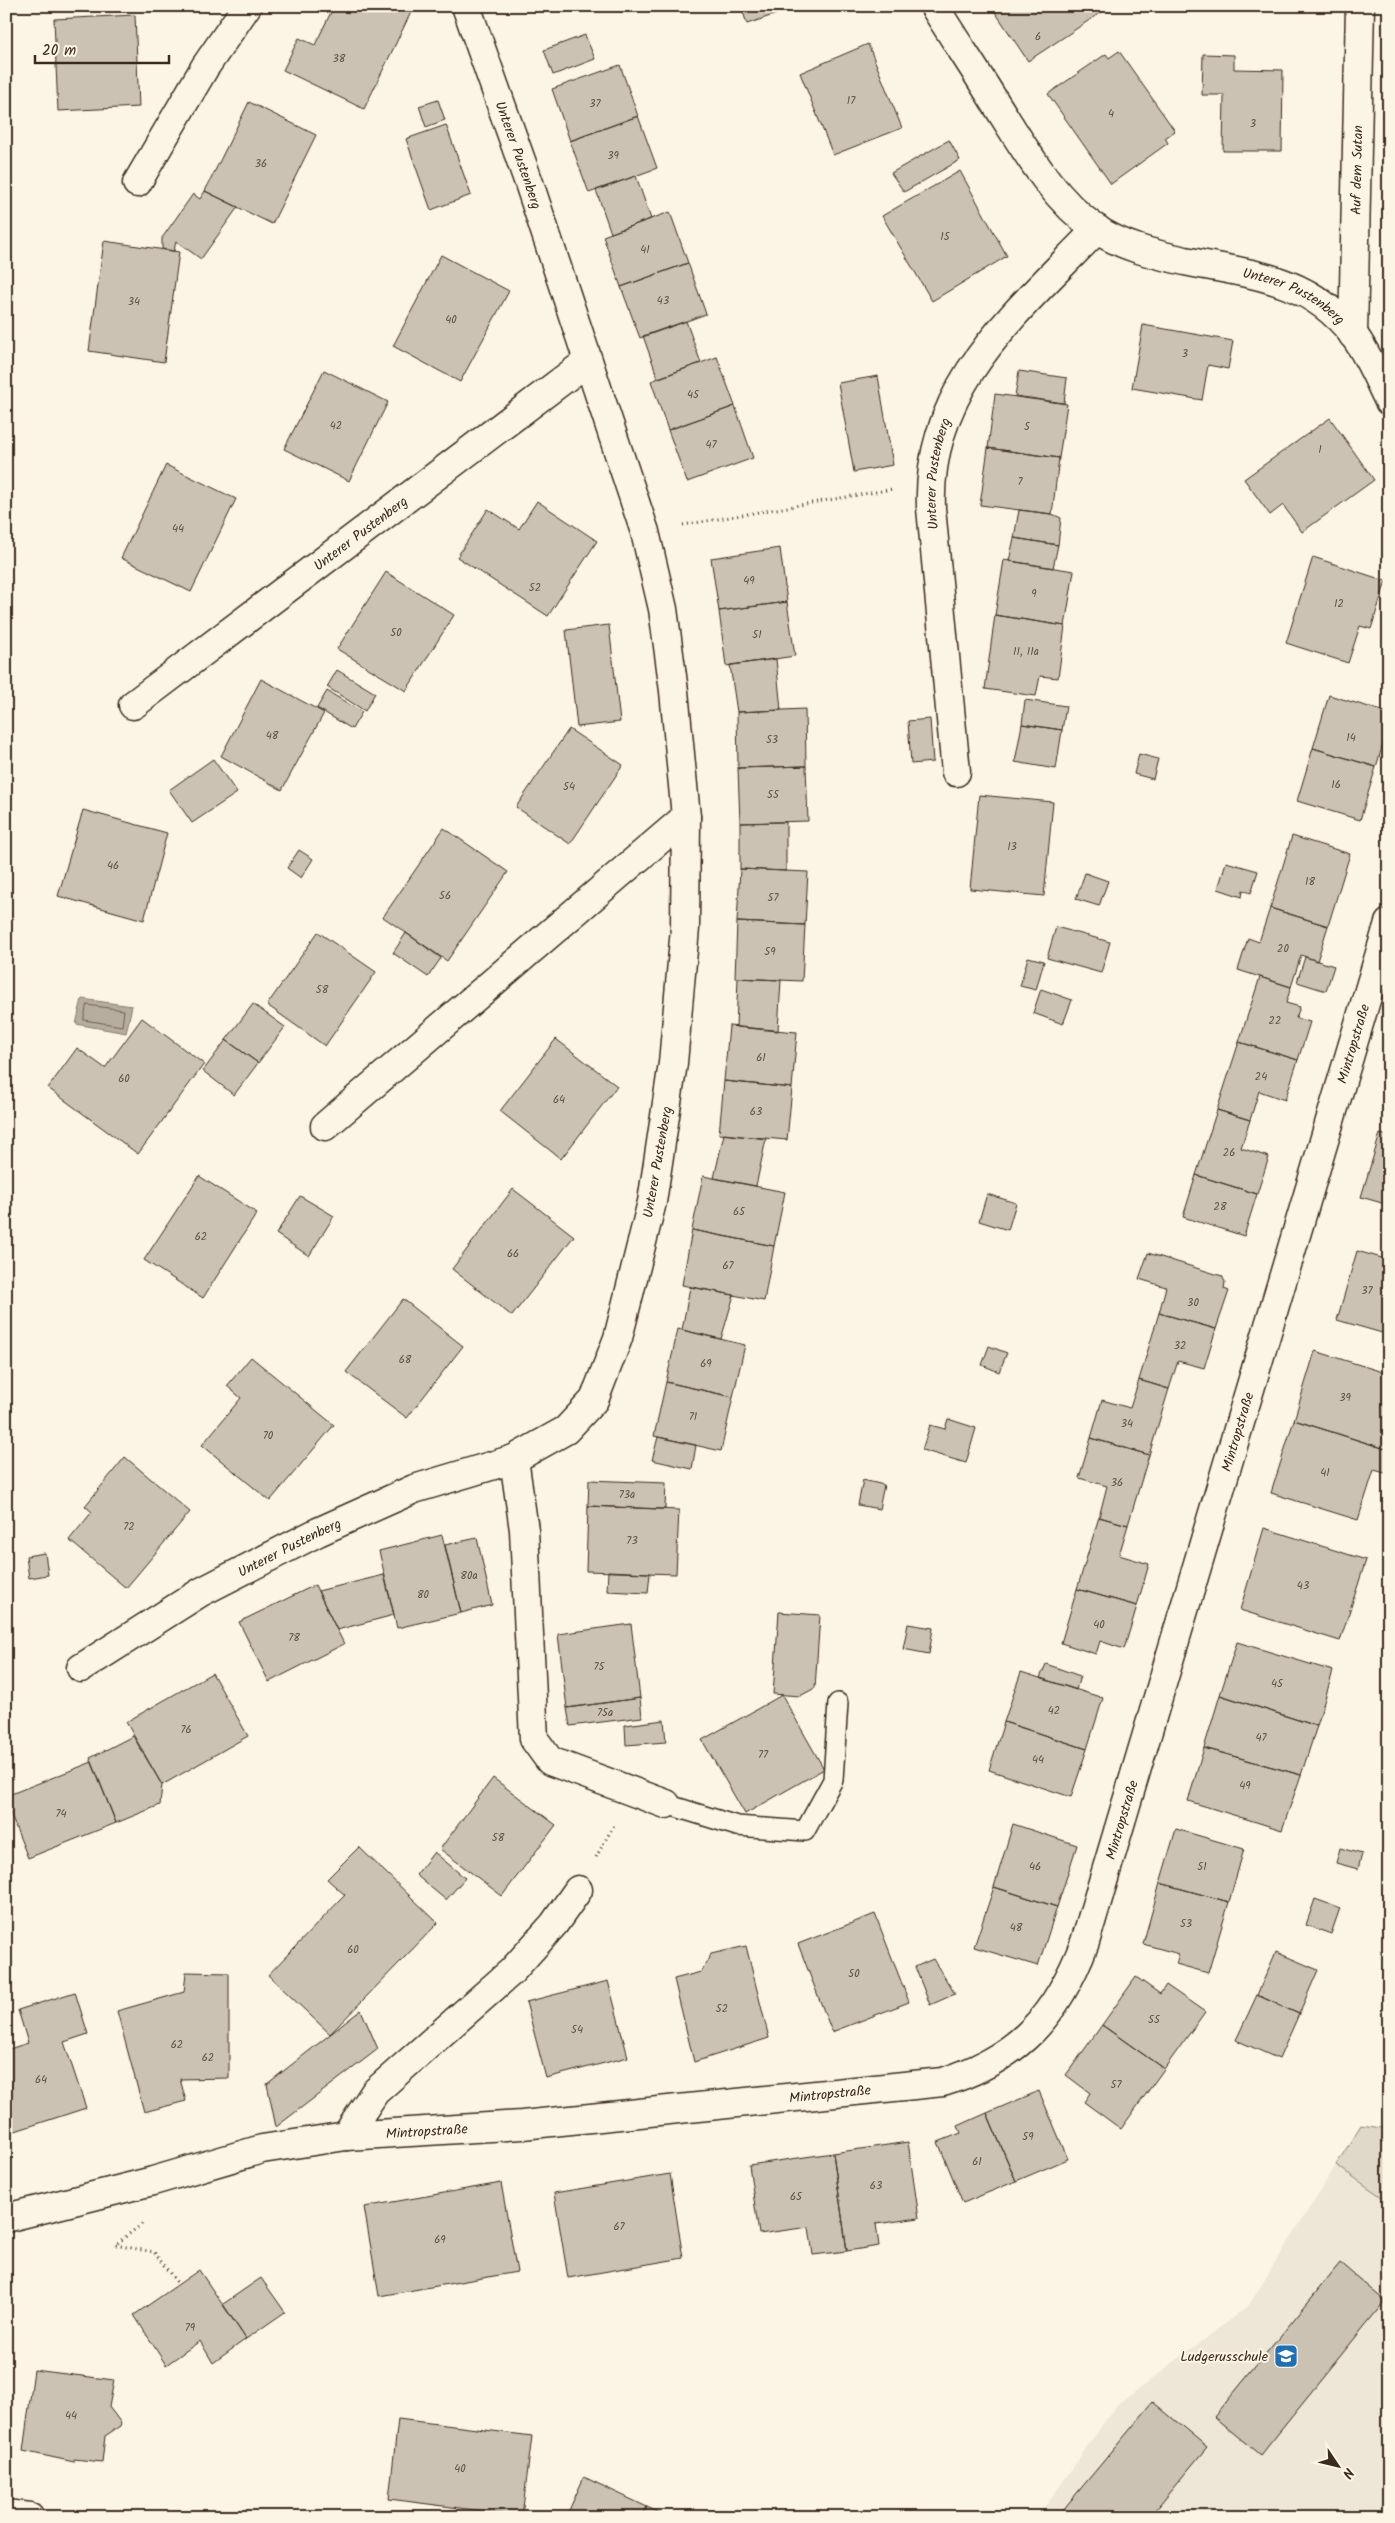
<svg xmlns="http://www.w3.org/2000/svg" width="1395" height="2523" viewBox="0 0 1395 2523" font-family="Kalam,sans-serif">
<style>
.built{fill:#eee6d6}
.green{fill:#e0d8c8;stroke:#8e8173}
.water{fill:#b7ad9e;stroke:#85796b}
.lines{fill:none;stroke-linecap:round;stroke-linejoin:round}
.shore{stroke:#6d5e51;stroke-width:1}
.building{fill:#ccc2b3;stroke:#3b2a1e}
.lane-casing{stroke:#3b2a1e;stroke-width:22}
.street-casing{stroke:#3b2a1e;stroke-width:31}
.path{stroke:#3b2a1e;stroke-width:3;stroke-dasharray:1 4;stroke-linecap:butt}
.lane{stroke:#fcf5e5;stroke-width:19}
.street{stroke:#fcf5e5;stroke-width:28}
.labels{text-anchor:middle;stroke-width:4;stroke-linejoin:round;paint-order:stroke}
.number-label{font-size:11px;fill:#5f5043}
.street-label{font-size:14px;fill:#3b2a1e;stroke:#fcf5e5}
.poi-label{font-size:14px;fill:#3b2a1e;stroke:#fcf5e5;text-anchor:end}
</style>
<rect width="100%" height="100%" fill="#fcf5e5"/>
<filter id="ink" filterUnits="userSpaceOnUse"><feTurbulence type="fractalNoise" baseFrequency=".02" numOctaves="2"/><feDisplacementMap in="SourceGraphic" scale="10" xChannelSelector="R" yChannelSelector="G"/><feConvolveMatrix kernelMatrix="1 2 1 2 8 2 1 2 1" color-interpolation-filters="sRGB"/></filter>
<g filter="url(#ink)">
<path class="built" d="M1361 2125 1389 2129V2517H1038L1115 2407 1249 2305Z"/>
<path class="green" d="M1361 2125 1389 2129V2202L1336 2165Z"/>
<path class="water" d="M82 999 132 1006 126 1033 76 1024Z"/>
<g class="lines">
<path class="shore" d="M87 1005 124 1010 122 1026 84 1020Z"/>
</g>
<path class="building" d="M334 6H414L364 109 283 70 299 38 315 45Z
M741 6H800L747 24Z
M991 6H1099L1103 11 1028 61Z
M1268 6H1324V9Z
M135 15 139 107 58 111 54 19Z
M585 35 595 59 553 75 544 50Z
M868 44 902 128 833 155 800 73Z
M1119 51 1175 131 1165 138 1168 143 1111 184 1048 94 1106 54 1109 58Z
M1203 54 1234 55V69L1283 70 1282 151H1223L1224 95H1202Z
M620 65 638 116 570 141 552 89Z
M438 100 445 120 426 127 419 106Z
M249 102 316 135 272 224 205 191Z
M638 116 657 168 589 193 570 141Z
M446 125 471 195 431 210 406 139Z
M949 140 960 160 904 192 891 173Z
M960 171 1007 256 932 301 882 216Z
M636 176 651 219 611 233 596 190Z
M205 191 238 207 201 259 176 241 174 251 162 249V238L193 194 200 199Z
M670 212 688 263 621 287 603 236Z
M104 241 179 252 164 362 89 351Z
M441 255 509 291 460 382 393 346Z
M688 263 706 314 640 338 621 287Z
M686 321 701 363 658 378 643 336Z
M1143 325 1233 341 1228 369 1208 365 1202 400 1132 388Z
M717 357 735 406 668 430 651 381Z
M324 370 388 402 349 481 284 449Z
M1019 371 1067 378 1064 403 1015 396Z
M878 376 893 465 854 472 838 383Z
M995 394 1067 404 1059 458 988 448Z
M735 406 753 458 687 482 668 430Z
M1330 418 1374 480 1302 532 1283 505 1270 515 1244 479Z
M988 448 1059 458 1052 514 980 505Z
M166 465 236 499 191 592 121 558Z
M537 501 597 541 548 616 457 557 488 509 519 529Z
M1019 510 1052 514 1061 518 1058 545 1014 538Z
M1014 538 1058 545 1053 568 1009 561Z
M780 548 787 602 719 611 711 558Z
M1313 557 1386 581 1371 629 1360 626 1348 663 1286 643Z
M1004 560 1074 571 1065 626 995 615Z
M386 572 454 615 406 691 337 649Z
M787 602 795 656 726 666 719 611Z
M995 615 1065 626 1058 678 1040 676 1036 696 985 689Z
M609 625 620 722 577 727 566 630Z
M776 659 781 710 737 712 730 665Z
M337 670 375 693 365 711 327 687Z
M261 679 324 713 282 790 221 756Z
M327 691 362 712 352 729 317 708Z
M1329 695 1389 713V725L1376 767 1313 748Z
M1025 700 1066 706 1062 730 1022 724Z
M805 709 806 766 738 768 737 712Z
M930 719 933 762 911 764 908 721Z
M1022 724 1062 730 1056 769 1015 762Z
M569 729 623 765 570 844 516 807Z
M1313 748 1376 767 1360 820 1297 801Z
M1139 754 1158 759 1153 779 1134 774Z
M213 759 237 793 192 823 169 790Z
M806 766 808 821 740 823 738 768Z
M979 795 1053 802 1044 896 970 889Z
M83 810 167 833 144 920 58 896Z
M786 822V871L740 869V823Z
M444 828 508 872 447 961 383 917Z
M1292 836 1350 854 1328 926 1270 908Z
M299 850 313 859 301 878 287 868Z
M1226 862 1258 871 1251 893 1243 890 1242 897 1218 889Z
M740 869 808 872 805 925 737 922Z
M1085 873 1108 881 1099 906 1076 899Z
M1270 908 1328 926 1317 961 1301 955 1291 987 1238 970 1248 938 1259 942Z
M737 922 805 925 802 981 735 978Z
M1056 927 1110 942 1101 973 1047 958Z
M318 932 376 972 325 1046 267 1005Z
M406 933 441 958 428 977 393 953Z
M1028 957 1044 961 1036 990 1020 986Z
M1305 957 1334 966 1326 991 1297 982Z
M1260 977 1291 987 1286 1003 1300 1007 1296 1018 1310 1022 1298 1060 1239 1042Z
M738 978 781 980 778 1031 736 1027Z
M1041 989 1072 1000 1063 1024 1033 1013Z
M253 1004 285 1027 258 1063 226 1040Z
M142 1018 204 1064 138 1154 48 1088 77 1048 105 1068Z
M729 1026 797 1032 792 1088 724 1081Z
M556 1039 617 1086 561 1159 500 1111Z
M226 1040 258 1063 234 1095 203 1071Z
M1239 1042 1298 1060 1285 1100 1259 1091 1250 1120 1217 1110Z
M724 1081 792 1088 787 1140 719 1134Z
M1217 1110 1250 1120 1241 1148 1269 1157 1257 1194 1196 1175Z
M724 1134 766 1139 756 1186 714 1178Z
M1380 1134 1389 1136V1205L1361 1197Z
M1196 1175 1257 1194 1244 1236 1183 1217Z
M199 1176 257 1213 203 1298 144 1260Z
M703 1176 785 1192 774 1246 692 1230Z
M513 1189 574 1236 512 1316 452 1269Z
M987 1194 1016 1203 1008 1230 979 1221Z
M300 1196 334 1216 309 1256 276 1234Z
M692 1230 774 1246 764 1301 682 1285Z
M1357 1251 1389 1260V1335L1337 1320Z
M1148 1253 1222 1276 1225 1282 1224 1289 1229 1291 1216 1329 1159 1313 1166 1287 1139 1279Z
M690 1287 734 1295 721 1339 682 1330Z
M403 1299 463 1346 407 1418 346 1372Z
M1159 1313 1216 1329 1204 1368 1178 1361 1169 1389 1139 1380Z
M678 1329 745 1345 733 1397 666 1382Z
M989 1346 1007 1353 999 1372 982 1365Z
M1315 1351 1389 1374V1450L1294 1420Z
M251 1357 334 1425 270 1501 202 1445 241 1398 227 1386Z
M1139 1380 1169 1389 1149 1455 1091 1438 1102 1400 1130 1408Z
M666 1382 733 1397 721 1451 654 1436Z
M948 1419 976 1428 966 1463 922 1450 930 1425 945 1429Z
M1294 1420 1389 1450V1474L1374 1470 1358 1520 1271 1493Z
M658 1437 696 1445 692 1469 652 1460Z
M1091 1438 1149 1455 1128 1525 1099 1517 1107 1486 1079 1478Z
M125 1457 190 1512 126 1588 69 1540 92 1512 85 1506Z
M589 1480 666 1483 665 1509 588 1506Z
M863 1480 884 1485 879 1509 858 1505Z
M588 1506 679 1510 676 1574 586 1571Z
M1099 1517 1128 1525 1119 1555 1149 1564 1137 1606 1077 1589Z
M1264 1528 1366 1560 1340 1641 1240 1610Z
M442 1535 461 1613 397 1628 379 1551Z
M477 1538 492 1605 461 1613 445 1545Z
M45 1553 48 1575 29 1578 26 1556Z
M608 1571 650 1573 648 1593 607 1591Z
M384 1575 394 1615 337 1630 318 1591Z
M315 1585 344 1644 269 1682 239 1622Z
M1077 1589 1137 1606 1124 1649 1100 1641 1096 1654 1061 1643Z
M779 1612 820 1615 815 1688 800 1696 773 1694Z
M631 1624 640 1698 567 1708 558 1634Z
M908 1624 933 1628 929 1654 903 1649Z
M1237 1642 1333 1671 1317 1726 1220 1695Z
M1046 1664 1080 1676 1076 1690 1040 1678Z
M1021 1672 1103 1698 1087 1749 1004 1722Z
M212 1673 248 1736 162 1785 126 1722Z
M782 1695 824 1769 745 1814 702 1740Z
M1220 1695 1317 1726 1301 1775 1204 1748Z
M640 1698 642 1717 570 1726 567 1708Z
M664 1720 666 1742 626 1745 625 1725Z
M1004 1722 1087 1749 1071 1797 989 1770Z
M133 1736 162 1785 160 1805 116 1823 90 1758Z
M1204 1748 1301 1775 1282 1830 1188 1801Z
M92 1762 116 1823 28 1858 6 1803V1796Z
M493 1778 556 1825 502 1896 440 1849Z
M1013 1824 1077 1845 1057 1907 994 1887Z
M1176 1829 1244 1849 1229 1902 1160 1883Z
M359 1847 438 1923 330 2034 268 1975 345 1895 327 1879Z
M1340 1848 1362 1854 1358 1869 1336 1863Z
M434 1852 465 1878 446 1900 416 1875Z
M1160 1883 1229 1902 1208 1973 1176 1964 1179 1954 1143 1944Z
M994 1887 1057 1907 1038 1966 974 1947Z
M1315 1899 1340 1908 1331 1934 1306 1925Z
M875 1914 909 2002 832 2032 798 1944Z
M746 1946 769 2038 694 2062 674 1979 701 1972 711 1954Z
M1276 1952 1318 1970 1299 2014 1257 1995Z
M933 1959 955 1994 930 2005 915 1967Z
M186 1972 229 1973V2078L180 2079 186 2101 144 2112 117 2011 184 1992Z
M1136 1977 1160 1994 1166 1985 1205 2012 1164 2069 1102 2025Z
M608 1981 628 2057 546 2078 526 2002Z
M75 1992 88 2034 64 2042 86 2108 6 2134V2050L28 2043 18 2010Z
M1257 1995 1299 2014 1279 2059 1236 2040Z
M361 2010 378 2049 276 2127 267 2084Z
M1102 2025 1164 2069 1121 2129 1084 2102 1090 2093 1066 2075Z
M1039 2091 1068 2159 1016 2181 987 2113Z
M987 2113 1016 2181 963 2203 938 2142 961 2133 958 2126Z
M908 2142 919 2218 876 2224 879 2246 847 2251 833 2153Z
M833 2153 847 2251 813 2255 809 2227 759 2234 749 2165Z
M670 2174 683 2258 568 2278 554 2193Z
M501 2183 517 2272 379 2296 364 2207Z
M1340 2263 1385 2301 1260 2455 1214 2417Z
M199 2270 246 2339 213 2363 200 2341 166 2365 134 2315Z
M261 2278 285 2312 246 2339 223 2304Z
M34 2370 114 2380 109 2407 121 2423 120 2426 105 2436 102 2462 74 2459V2462L23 2451Z
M1153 2402 1207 2447 1149 2517H1057Z
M398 2419 532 2436 522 2516 389 2499Z
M584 2477 647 2507 642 2517H566Z
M647 2507 668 2517H642Z"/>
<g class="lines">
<g class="lane-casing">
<path id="lane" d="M666 1804 737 1826 805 1831 833 1780 838 1703"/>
</g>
<g class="street-casing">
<g id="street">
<path id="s1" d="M466 6 529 183 645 532 663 609 674 691 686 817 685 928 673 1063 652 1202 618 1338 594 1400 566 1430 514 1459 524 1530 534 1739 550 1761 666 1804"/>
<path id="s2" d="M934 6C953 37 974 68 993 99 1022 144 1051 198 1096 229 1123 247 1154 254 1185 261 1250 274 1309 277 1353 334 1368 354 1378 379 1389 401"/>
<path d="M137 183 205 67 247 6"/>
<path id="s3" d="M1353 335 1360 6"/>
<path id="s4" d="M133 705 588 361"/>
<path id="s5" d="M956 772 931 508C926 384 1019 311 1097 229"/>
<path d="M325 1126 686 817"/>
<path id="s6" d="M81 1668 201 1592 318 1532 414 1489 514 1459"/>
<path d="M346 2136 375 2092 512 1971 554 1924 578 1890"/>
<path id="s7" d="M6 2218 153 2181 262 2149 346 2136 522 2125 943 2082C1019 2058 1057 2016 1085 1942L1389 923"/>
<path d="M6 2514 30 2517"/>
</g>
</g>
<path class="path" d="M683 525 893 489
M596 1857 614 1825
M142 2224 115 2245 154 2252 178 2284"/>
<use href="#lane" class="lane"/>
<use href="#street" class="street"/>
</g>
</g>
<defs>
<g id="school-square" transform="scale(1.25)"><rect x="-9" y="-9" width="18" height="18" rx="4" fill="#1f6fb2" stroke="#fcf5e5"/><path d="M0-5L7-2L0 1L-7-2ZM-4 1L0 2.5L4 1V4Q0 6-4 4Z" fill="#fff"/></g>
</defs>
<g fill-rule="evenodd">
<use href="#school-square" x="1286" y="2356"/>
</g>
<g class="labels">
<g class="number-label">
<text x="1038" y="40">6</text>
<text x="339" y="62">38</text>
<text x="851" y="104">17</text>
<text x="595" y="107">37</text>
<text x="1111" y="117">4</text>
<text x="1253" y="127">3</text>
<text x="613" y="159">39</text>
<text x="261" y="167">36</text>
<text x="945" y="240">15</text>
<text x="645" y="253">41</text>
<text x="663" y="304">43</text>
<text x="134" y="305">34</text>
<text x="451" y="323">40</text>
<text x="1185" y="357">3</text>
<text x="693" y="398">45</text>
<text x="336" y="429">42</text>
<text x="1027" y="430">5</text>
<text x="711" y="448">47</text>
<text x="1320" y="453">1</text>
<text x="1020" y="485">7</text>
<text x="178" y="532">44</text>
<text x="749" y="584">49</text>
<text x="535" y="591">52</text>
<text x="1034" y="597">9</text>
<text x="1339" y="607">12</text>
<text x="396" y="636">50</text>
<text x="757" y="638">51</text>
<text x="1026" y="655">11, 11a</text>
<text x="272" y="739">48</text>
<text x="1351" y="741">14</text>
<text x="772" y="743">53</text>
<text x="1336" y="788">16</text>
<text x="569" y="790">54</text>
<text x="773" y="798">55</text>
<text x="1012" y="850">13</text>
<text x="113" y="869">46</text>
<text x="1310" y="885">18</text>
<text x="445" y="899">56</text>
<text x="773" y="901">57</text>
<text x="1283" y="952">20</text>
<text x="770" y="955">59</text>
<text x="322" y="993">58</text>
<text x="1275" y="1024">22</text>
<text x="761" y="1061">61</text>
<text x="1261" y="1080">24</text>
<text x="124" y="1082">60</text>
<text x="559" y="1103">64</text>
<text x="756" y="1115">63</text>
<text x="1229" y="1156">26</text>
<text x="1220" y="1210">28</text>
<text x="739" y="1215">65</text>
<text x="201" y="1240">62</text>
<text x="513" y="1257">66</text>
<text x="728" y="1269">67</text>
<text x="1367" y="1294">37</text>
<text x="1193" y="1306">30</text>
<text x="1180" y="1349">32</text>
<text x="405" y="1363">68</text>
<text x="706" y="1367">69</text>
<text x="1345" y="1401">39</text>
<text x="693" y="1420">71</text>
<text x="1127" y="1427">34</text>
<text x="268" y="1439">70</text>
<text x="1325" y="1476">41</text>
<text x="1117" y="1486">36</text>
<text x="627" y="1498">73a</text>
<text x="129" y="1530">72</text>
<text x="632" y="1544">73</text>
<text x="469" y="1579">80a</text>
<text x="1303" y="1589">43</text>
<text x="423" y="1598">80</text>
<text x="1099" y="1628">40</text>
<text x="294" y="1641">78</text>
<text x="599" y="1670">75</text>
<text x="1277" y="1687">45</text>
<text x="1054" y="1714">42</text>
<text x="605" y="1716">75a</text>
<text x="186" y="1733">76</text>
<text x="1261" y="1741">47</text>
<text x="763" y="1758">77</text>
<text x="1038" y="1763">44</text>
<text x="1245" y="1789">49</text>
<text x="61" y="1817">74</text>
<text x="498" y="1841">58</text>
<text x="1035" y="1870">46</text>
<text x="1202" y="1870">51</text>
<text x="1186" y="1927">53</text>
<text x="1016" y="1931">48</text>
<text x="353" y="1953">60</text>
<text x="854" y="1977">50</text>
<text x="722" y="2012">52</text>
<text x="1154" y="2023">55</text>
<text x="577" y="2033">54</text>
<text x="177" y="2048">62</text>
<text x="208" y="2061">62</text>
<text x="41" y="2083">64</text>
<text x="1116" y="2088">57</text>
<text x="1028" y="2140">59</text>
<text x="977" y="2165">61</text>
<text x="876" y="2189">63</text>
<text x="796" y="2200">65</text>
<text x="619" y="2230">67</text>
<text x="440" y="2243">69</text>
<text x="190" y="2331">79</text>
<text x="71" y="2419">44</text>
<text x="460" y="2472">40</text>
</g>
<g class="street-label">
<text dy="5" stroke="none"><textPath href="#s1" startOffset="158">Unterer Pustenberg</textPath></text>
<text dy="5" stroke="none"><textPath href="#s3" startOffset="165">Auf dem Sutan</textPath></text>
<text dy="5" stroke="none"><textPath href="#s2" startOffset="488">Unterer Pustenberg</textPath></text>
<text dy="5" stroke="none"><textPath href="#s5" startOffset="300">Unterer Pustenberg</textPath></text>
<text dy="5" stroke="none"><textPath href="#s4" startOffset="285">Unterer Pustenberg</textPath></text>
<text dy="5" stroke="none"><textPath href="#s7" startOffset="2095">Mintropstraße</textPath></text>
<text transform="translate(657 1162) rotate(-80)" y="5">Unterer Pustenberg</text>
<text dy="5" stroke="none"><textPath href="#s7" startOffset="1690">Mintropstraße</textPath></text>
<text dy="5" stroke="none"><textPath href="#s6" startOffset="241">Unterer Pustenberg</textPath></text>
<text dy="5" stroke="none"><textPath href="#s7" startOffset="1285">Mintropstraße</textPath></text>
<text dy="5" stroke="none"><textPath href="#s7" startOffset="836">Mintropstraße</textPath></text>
<text dy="5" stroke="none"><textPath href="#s7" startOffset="431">Mintropstraße</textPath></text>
</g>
<g class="poi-label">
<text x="1268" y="2361">Ludgerusschule</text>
</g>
</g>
<rect width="1395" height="2523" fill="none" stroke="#fcf5e5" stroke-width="25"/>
<rect x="12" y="12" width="1370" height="2498" fill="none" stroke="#3b2a1e" stroke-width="2" filter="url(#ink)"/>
<g transform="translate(1338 2466) rotate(125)" stroke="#fcf5e5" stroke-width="4" paint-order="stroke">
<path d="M0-4L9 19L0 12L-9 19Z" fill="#3b2a1e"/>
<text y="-8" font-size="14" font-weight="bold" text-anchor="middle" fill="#3b2a1e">N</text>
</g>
<path d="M35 55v8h134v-8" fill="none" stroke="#3b2a1e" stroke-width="2.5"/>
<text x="42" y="55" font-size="15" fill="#3b2a1e" stroke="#fcf5e5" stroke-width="4" paint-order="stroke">20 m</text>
</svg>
